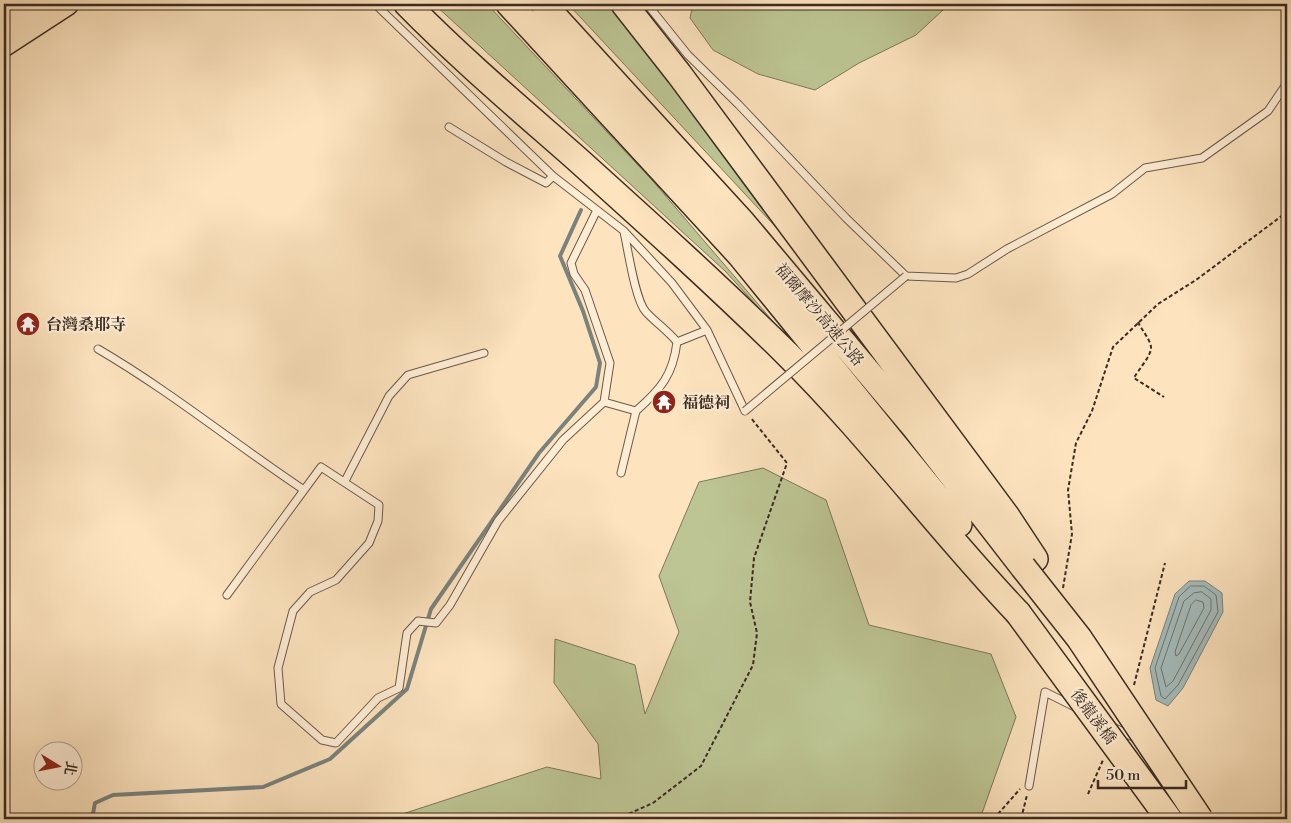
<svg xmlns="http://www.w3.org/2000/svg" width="1291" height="823" viewBox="0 0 1291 823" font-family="'Libre Bodoni','Noto Serif TC',serif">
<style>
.green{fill:#bdc594;stroke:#7c785b}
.water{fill:#a4bcbc;stroke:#7a827e}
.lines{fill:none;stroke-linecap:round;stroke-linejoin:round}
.shore{stroke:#70746f;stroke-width:1}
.stream{stroke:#7a827e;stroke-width:4}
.lane-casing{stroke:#6c5949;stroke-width:9}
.primary-casing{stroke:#3b2b22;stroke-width:25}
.highway-casing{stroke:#3b2b22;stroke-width:28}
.path{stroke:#3b2b22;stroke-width:2;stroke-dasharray:4 2.5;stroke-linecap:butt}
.lane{stroke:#feedd5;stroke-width:7}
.primary{stroke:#fde4bf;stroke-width:22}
.highway{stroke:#fde4bf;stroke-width:25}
.lane-bridge-casing{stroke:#6c5949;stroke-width:9;stroke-linecap:butt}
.highway-bridge-casing{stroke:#3b2b22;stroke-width:28;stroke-linecap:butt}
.lane-bridge{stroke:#feedd5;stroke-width:7}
.highway-bridge{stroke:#fde4bf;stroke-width:25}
.labels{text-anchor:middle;stroke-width:4.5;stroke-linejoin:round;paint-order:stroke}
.street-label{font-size:16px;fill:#3b2b22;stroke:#feedd5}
.poi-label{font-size:16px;font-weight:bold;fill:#3b2b22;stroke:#feedd5;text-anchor:start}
</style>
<rect width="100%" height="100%" fill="#fde4bf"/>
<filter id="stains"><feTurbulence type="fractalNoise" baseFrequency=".004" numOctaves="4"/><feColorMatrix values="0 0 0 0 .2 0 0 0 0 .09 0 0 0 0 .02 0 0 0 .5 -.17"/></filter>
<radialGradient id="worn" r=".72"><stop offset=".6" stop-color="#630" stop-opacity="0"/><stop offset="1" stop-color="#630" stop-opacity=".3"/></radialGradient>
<path class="green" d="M434 4H487L652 180 800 353 725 271Z
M568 4H612L703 122 764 210 812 266Z
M693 4H960L943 10 916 35 859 63 815 90 758 74 713 50 690 18Z
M763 468 826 500 869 625 991 654 1016 717 980 819H387L547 767 601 779 598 744 554 683 555 639 635 665 645 714 679 632 659 576 699 482Z"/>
<path class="water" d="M1189 581H1205L1222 593 1223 612 1183 688 1168 706 1156 700 1150 668 1175 594Z"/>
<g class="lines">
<path class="shore" d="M1191 586H1204L1216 595 1218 612 1178 685 1165 699 1161 696 1155 668 1179 597Z
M1202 592 1211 599V610L1173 681 1166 687 1161 668 1184 601 1194 593Z
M1196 600 1203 602 1204 608 1179 654 1176 656 1175 652 1191 605Z"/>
<path class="stream" d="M92 819 95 803 113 795 263 787 330 759 407 689 431 609 539 453 596 387 600 363 583 311 560 256 581 210"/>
<g class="lane-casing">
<path id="lane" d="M375 4 553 176 624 231 672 283 707 330 745 411
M647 4 688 55 739 105 846 218 906 276 956 278 968 274 1007 249 1112 194 1145 168 1202 158 1268 111 1287 83
M449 127 506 162 546 183 553 176
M677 342 707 330
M98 349C170 391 235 444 304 490
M604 402 636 411C661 389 673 375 677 342 667 330 655 322 646 312 635 300 628 249 624 232
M621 473 636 411
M345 481 389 396 408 375 484 353
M227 595 321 467 379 505 378 521 369 543 336 580 310 592 293 611 278 668 281 704 322 740 336 743 378 698 399 688 407 633 418 621 436 623 450 605 498 521 563 440 604 402 610 363 585 290 574 274 571 263 597 210
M1111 726 1137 739
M1029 786 1045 692 1077 708"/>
</g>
<g class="primary-casing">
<path id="primary" d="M4 25 39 4
M4 45 67 4"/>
</g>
<g class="highway-casing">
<path id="highway" d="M407 4C461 59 519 108 577 159 648 223 719 287 787 354 869 435 938 529 1018 613
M509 4 740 255 959 524
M543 4 743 223 916 429 1023 567
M624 4 679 74 1006 515 1035 559"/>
</g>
<path class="path" d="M1138 322C1141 329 1150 339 1151 347 1152 355 1138 370 1134 378L1164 397
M1063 588 1072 534 1068 490 1076 443 1092 411 1113 347 1158 304 1196 280 1287 212
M1134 685 1165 563
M1088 794 1103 760
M998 814 1020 789
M617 819 653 803 701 766 753 665 757 633 750 602 754 558 787 463 751 418
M1021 819 1027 795"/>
<use href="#lane" class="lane"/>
<use href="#primary" class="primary"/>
<use href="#highway" class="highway"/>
<g class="lane-bridge-casing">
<path id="lane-bridge" d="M745 411 906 276"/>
</g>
<g class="highway-bridge-casing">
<path id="highway-bridge" d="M1023 567 1079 638 1200 819
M1018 613 1169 819"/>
</g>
<use href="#lane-bridge" class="lane-bridge"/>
<use href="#highway-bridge" class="highway-bridge"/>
</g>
<defs>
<g id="temple-disc" transform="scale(1.25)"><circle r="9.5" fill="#8f2418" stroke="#feedd5"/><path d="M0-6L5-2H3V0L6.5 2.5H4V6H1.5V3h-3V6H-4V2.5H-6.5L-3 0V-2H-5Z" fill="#fff"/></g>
</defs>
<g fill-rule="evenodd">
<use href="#temple-disc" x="28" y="324"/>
<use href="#temple-disc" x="664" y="402"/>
</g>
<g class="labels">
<g class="street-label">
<text transform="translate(820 314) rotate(50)" y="6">福爾摩沙高速公路</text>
<text transform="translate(1094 716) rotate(53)" y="6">後龍溪橋</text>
</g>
<g class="poi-label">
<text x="46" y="330">台灣桑耶寺</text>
<text x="682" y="408">福德祠</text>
</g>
</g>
<rect width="1291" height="823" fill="none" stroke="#fde4bf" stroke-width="20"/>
<rect x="5" y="5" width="1281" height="813" fill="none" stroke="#3b2b22" stroke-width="2.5"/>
<rect x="10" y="10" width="1271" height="803" fill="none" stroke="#3b2b22"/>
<g transform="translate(58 766) rotate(100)"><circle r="24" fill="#feedd5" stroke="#b09f8d"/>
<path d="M0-4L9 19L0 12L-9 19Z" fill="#8f2418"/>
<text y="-8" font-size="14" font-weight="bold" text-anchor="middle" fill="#3b2b22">北</text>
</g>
<path d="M1098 780v8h88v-8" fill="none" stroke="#3b2b22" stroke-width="2.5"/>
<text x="1106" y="780" font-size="15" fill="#3b2b22" stroke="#feedd5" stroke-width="4" paint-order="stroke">50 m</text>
<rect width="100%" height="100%" filter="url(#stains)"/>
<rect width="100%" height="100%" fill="url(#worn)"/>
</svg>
